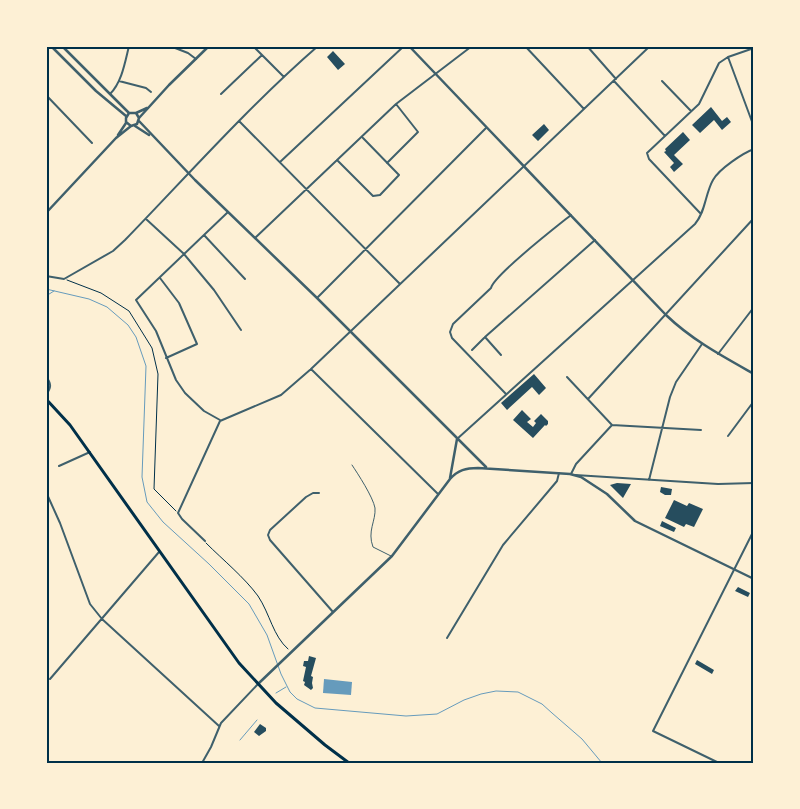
<svg xmlns="http://www.w3.org/2000/svg" width="800" height="809" viewBox="0 0 800 809" font-family="'Archivo Narrow',sans-serif">
<style>
.water{fill:#669bbc}
.lines{fill:none;stroke-linecap:round;stroke-linejoin:round}
.stream{stroke:#669bbc;stroke-width:1}
.building{fill:#264d5e}
.path{stroke:#003049;stroke-width:1}
.service{stroke:#3f606c;stroke-width:1}
.minor{stroke:#3f606c;stroke-width:2}
.tertiary{stroke:#3f606c;stroke-width:2.5}
.primary{stroke:#003049;stroke-width:3}
.neatline{fill:none;stroke:#003049;stroke-width:2}
</style>
<rect width="100%" height="100%" fill="#fdf0d5"/>
<path class="water" d="M324 679 352 682 351 695 323 693Z"/>
<g class="lines">
<path class="stream" d="M46 289 89 299 107 307 128 325 136 337 146 366 142 477 147 502 163 522 209 564 249 604 267 635 281 674 290 692 297 699 315 708 406 716 437 714 464 700 481 694 496 691 518 692 542 704 552 713 582 739 602 763
M46 296 54 291
M276 693 286 687
M240 740 257 720"/>
</g>
<path class="building" d="M333 51 345 64 338 70 327 57Z
M711 107 722 121 727 117 731 122 722 130 714 120 700 133 692 125Z
M544 124 549 130 538 141 532 135Z
M683 132 690 140 674 155 683 164 674 172 670 167 674 163 664 152 666 151 665 149Z
M534 374 546 388 539 395 532 387 507 410 501 403Z
M522 410 531 419 527 422 533 427 536 423 534 421 541 414 548 421V424L546 426 545 425 533 438 513 420Z
M617 483 631 484 623 498 610 485Z
M661 487 672 489 671 495H665L660 492Z
M674 500 687 506 689 503 703 509 694 527 686 524 684 527 665 518Z
M662 521 676 528 674 532 660 526Z
M738 587 750 593 748 597 735 591Z
M309 656 316 658 311 676 313 677 312 683 313 688 311 690 304 685 305 682 303 681 306 667 303 666 304 661H308Z
M697 660 714 670 712 674 695 664Z
M260 724 266 728V731L259 736 254 732Z"/>
<g class="lines">
<path class="path" d="M67 280 101 293 129 311 152 348 158 374 154 489 176 511
M206 543C223 560 244 577 258 596 270 614 273 636 288 649"/>
<path class="service" d="M352 465C358 474 373 497 375 508 376 521 367 531 373 547L391 556"/>
<path class="minor" d="M170 46 188 53 196 59
M253 46 284 77
M525 46 584 109
M587 46 616 79
M728 57 754 127
M119 81 146 88 151 92
M614 81 665 136
M662 81 691 111
M110 94C122 82 125 62 129 46
M221 94 262 55
M46 95 92 143
M239 121 400 284
M337 160 373 196 380 195 399 175 363 138
M280 162 404 46
M387 163 418 132 396 104
M701 214 649 159 647 153 699 104 719 63 728 57 754 48
M146 219 184 254 214 290 241 330
M204 235 245 279
M255 238 396 104 472 46
M46 276 64 279 113 251 125 240C188 175 249 106 318 46
M160 278 179 303 197 344 166 358
M317 298 486 128
M472 350 485 337
M718 354 754 307
M501 355 485 337 595 240
M311 369 438 494
M46 377C52 384 51 388 46 395
M567 377 612 425
M506 394 452 338 450 332 453 324 491 288C494 275 556 227 571 215
M588 399 754 218
M220 420 204 411 185 393 176 380 156 331 136 300 228 212
M612 425 701 430
M728 436 754 401
M457 439 695 224C706 211 705 194 713 180 719 169 743 153 754 149
M59 466 90 452
M571 474 576 464 612 425
M575 475 718 484 754 483
M649 480 670 397 676 382 702 344
M46 492 60 523 90 604 102 619 219 726
M319 493H313L306 497 270 530 268 535 270 540 333 612
M205 541 182 519 178 513 220 421 281 395 311 369 650 46
M447 638 503 545 557 481 559 473
M50 679 159 552
M202 763 211 747 221 723 258 684
M719 763 653 731 754 530"/>
<path class="tertiary" d="M51 46 96 91 126 116
M62 46 129 113
M409 46 666 315C692 340 722 356 754 374
M139 118 169 85 209 46
M139 121 195 180 317 298 486 467
M126 122V118L129 113H136L147 108
M126 122 131 126 137 124 139 118 136 113
M135 126 149 135
M118 135 126 123
M46 213 116 138 131 126
M450 478 457 439
M259 683 392 556 450 479C458 470 466 468 478 468L570 474 581 477 607 494 635 521 754 579"/>
<path class="primary" d="M46 399 70 425 239 663 276 703 325 745 349 763"/>
</g>
<rect width="800" height="809" fill="none" stroke="#fdf0d5" stroke-width="95"/>
<rect x="48" y="48" width="704" height="714" class="neatline"/>
</svg>
